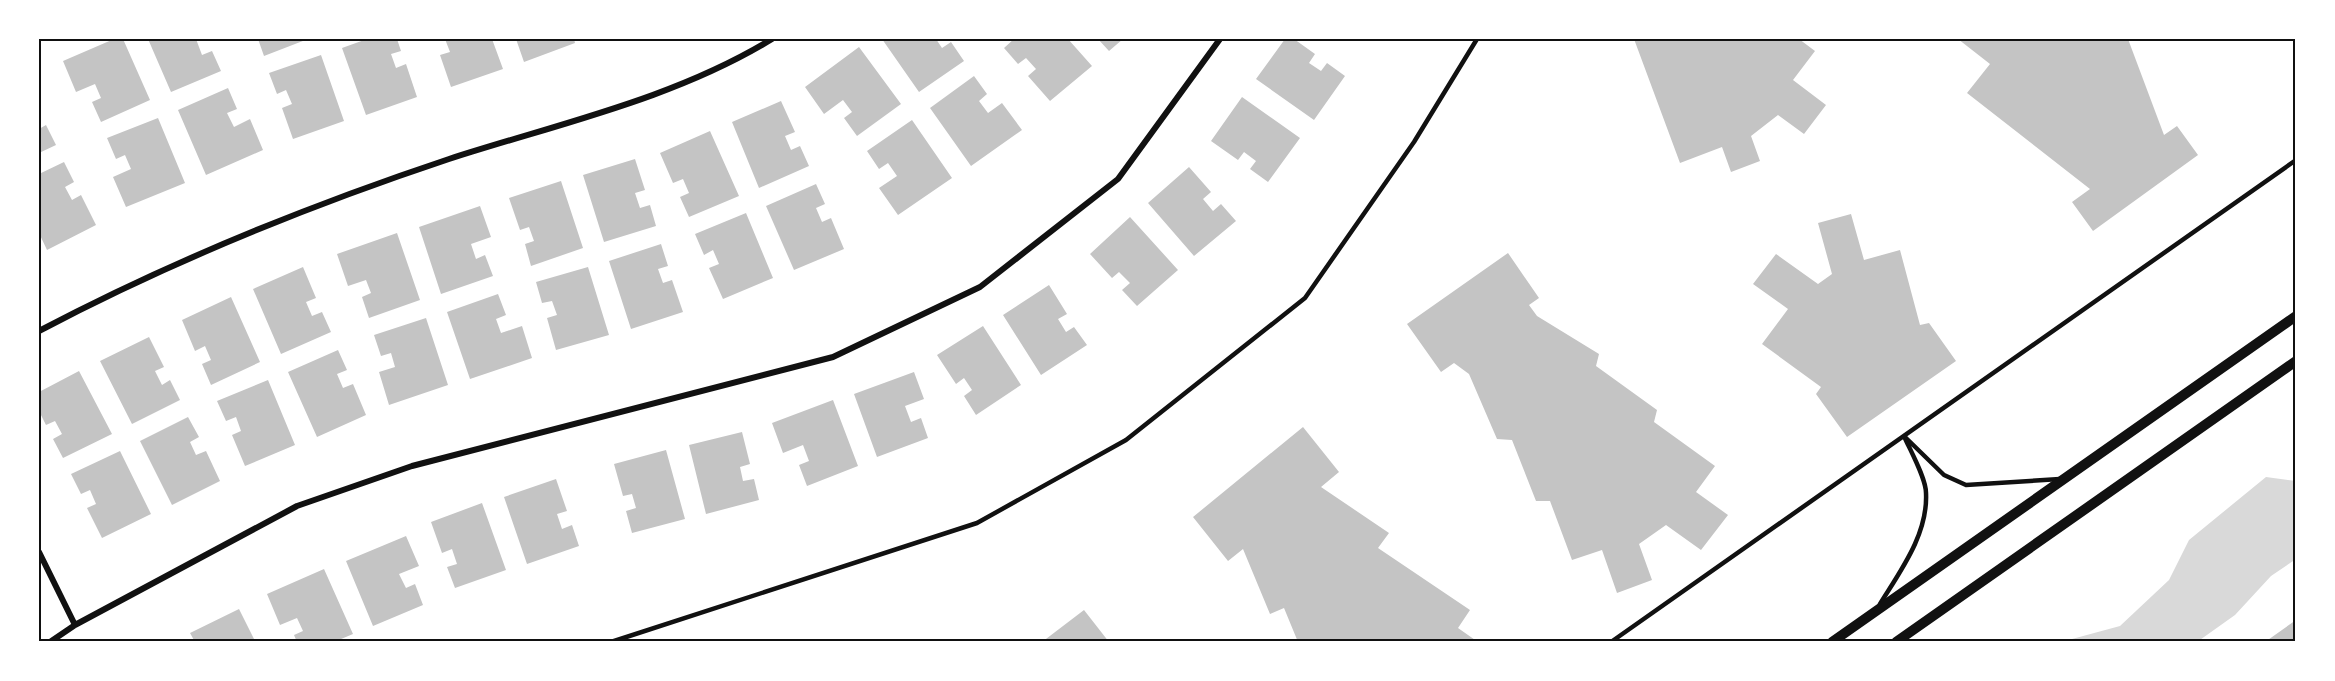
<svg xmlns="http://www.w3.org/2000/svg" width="2335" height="681" viewBox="0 0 2335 681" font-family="'PT Serif',serif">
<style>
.water{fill:#d9d9d9}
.building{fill:#c4c4c4}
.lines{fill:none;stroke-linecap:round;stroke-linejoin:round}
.service{stroke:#111;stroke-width:4.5}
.minor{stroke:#111;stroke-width:6}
.tertiary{stroke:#111;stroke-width:10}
.neatline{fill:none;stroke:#111;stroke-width:2}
</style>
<rect width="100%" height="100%" fill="#fff"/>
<path class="water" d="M2266 477 2296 481V559L2271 576 2235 615 2197 642H2061L2120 626 2169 580 2189 540Z"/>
<path class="building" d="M114 39H123L150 100 101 122 92 102 101 98 95 84 76 92 63 61Z
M148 39H196L202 55 212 51 221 71 171 92Z
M258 39H308L264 56Z
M367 39H397L401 51 391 54 396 68 406 64 417 97 366 115 342 48Z
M445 39H492L503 69 451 87 440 55 450 52Z
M516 39H574L575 43 524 62Z
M882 39H936L942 48 951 42 964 61 919 92Z
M1014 39H1068L1092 66 1050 101 1028 76 1036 69 1026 58 1018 64 1004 48Z
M1098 39H1123L1109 51Z
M1285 39H1294L1315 54 1309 63 1321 71 1327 63 1345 76 1314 120 1256 79Z
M1634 39H1799L1815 51 1793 80 1826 105 1804 134 1778 115 1751 136 1760 161 1731 172 1722 147 1680 163Z
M1958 39H2128L2164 135 2177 126 2198 155 2093 231 2072 202 2090 189 1967 93 1990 64Z
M859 47 901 104 857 136 844 118 852 112 843 100 824 114 805 87Z
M321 55 344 121 293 139 282 108 292 104 286 90 277 94 269 73Z
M974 76 987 94 979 101 988 113 1002 103 1022 130 971 166 930 108Z
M228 88 237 109 227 113 234 127 250 119 263 150 206 175 178 110Z
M1242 97 1300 138 1268 182 1250 169 1256 161 1244 152 1238 160 1211 141Z
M781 101 795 132 785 136 791 150 800 146 809 166 759 188 732 122Z
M158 118 185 183 126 207 113 177 131 169 125 155 116 159 107 138Z
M912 120 952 178 898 215 879 188 897 176 888 163 879 169 867 151Z
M46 125 56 145 39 153V129Z
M710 131 739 196 689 217 680 197 689 193 683 179 673 183 660 153Z
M635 159 645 190 635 193 640 208 650 205 656 226 604 242 583 175Z
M64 162 74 182 65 187 72 200 81 195 96 225 47 250 39 233V174Z
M1189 167 1211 192 1203 199 1213 211 1221 204 1236 221 1194 256 1148 203Z
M561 181 583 248 531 266 525 244 534 241 529 227 520 230 509 198Z
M816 184 825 204 816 208 822 222 831 218 844 249 794 270 766 206Z
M480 206 491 237 471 244 476 259 485 255 493 276 441 294 419 227Z
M746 213 773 278 723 299 709 268 719 264 713 250 704 255 695 234Z
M1851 214 1864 260 1900 250 1920 325 1929 323 1956 361 1847 437 1816 394 1821 387 1762 344 1788 309 1753 284 1776 254 1818 284 1832 274 1818 223Z
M1130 217 1178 270 1137 306 1122 290 1130 283 1119 272 1112 278 1090 254Z
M397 233 420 300 369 318 362 297 371 293 366 280 348 286 337 254Z
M661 244 668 266 658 269 663 283 672 280 683 312 631 329 609 261Z
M1508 253 1539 298 1529 305 1537 316 1599 354 1596 366 1657 410 1654 422 1715 466 1696 492 1728 515 1701 550 1666 525 1639 544 1652 580 1617 593 1602 550 1572 560 1550 501H1536L1512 440 1497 439 1469 374 1454 363 1441 372 1407 324Z
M303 267 316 298 306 302 312 316 322 312 331 332 281 354 253 289Z
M588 267 609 335 556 350 547 318 557 315 552 301 542 303 536 282Z
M1049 285 1067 314 1058 319 1066 332 1074 327 1087 345 1041 375 1003 315Z
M498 294 506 315 496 319 501 333 522 326 532 358 470 379 447 312Z
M231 297 260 362 211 385 202 364 211 360 205 346 195 351 182 320Z
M426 318 448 385 389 405 379 372 395 367 391 353 381 356 374 335Z
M983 326 1021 385 976 415 964 396 972 390 964 378 956 384 937 355Z
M149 337 164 367 155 371 162 385 170 380 180 400 132 424 100 361Z
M338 350 347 370 337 374 343 388 353 384 366 415 317 437 288 372Z
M79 371 112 434 63 458 53 439 62 434 55 421 46 425 39 411V392Z
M914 372 924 399 905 406 911 422 921 418 928 438 877 457 854 394Z
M268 380 295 445 245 466 232 435 241 431 236 417 226 421 217 401Z
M833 400 858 466 807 486 799 465 809 461 803 445 783 453 772 423Z
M188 417 199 437 190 442 196 455 206 451 220 481 172 505 140 441Z
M1303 427 1339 472 1321 487 1389 533 1378 548 1470 610 1458 628 1478 642H1298L1284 608 1270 614 1243 549 1228 561 1193 517Z
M742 432 750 464 740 467 743 481 754 479 759 500 706 514 689 445Z
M666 450 685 519 632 533 626 511 636 508 632 494 623 496 614 464Z
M120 451 151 514 102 538 87 508 96 504 90 490 81 494 71 474Z
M556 479 567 511 557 514 562 529 572 525 579 546 527 564 504 497Z
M482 503 506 570 455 588 447 567 457 564 452 549 442 553 431 522Z
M406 536 419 566 399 574 406 588 415 584 423 605 373 626 346 561Z
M324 569 353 634 334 642H297L294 635 303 631 297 618 280 625 267 594Z
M239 609 254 639 247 642H195L190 633Z
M1084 610 1109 642H1042Z
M2296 620V642H2265Z"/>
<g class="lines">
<path class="service" d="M1906 438 1944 475 1966 485 2060 479
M1880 604C1901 570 1928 534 1926 493 1926 478 1910 450 1904 436
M611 642 977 523 1126 440 1305 298 1414 142 1477 39
M1611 642 2296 160"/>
<path class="minor" d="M39 331C170 262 308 206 449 159 557 124 674 99 772 39
M39 552 75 625
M50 642 75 625 297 506 412 466 833 357 980 287 1118 179 1220 39"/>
<path class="tertiary" d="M1832 642 2296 316
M1896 642 2296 361"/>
</g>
<rect width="2335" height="681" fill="none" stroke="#ffffff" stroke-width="81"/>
<rect x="40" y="40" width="2254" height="600" class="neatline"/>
</svg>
